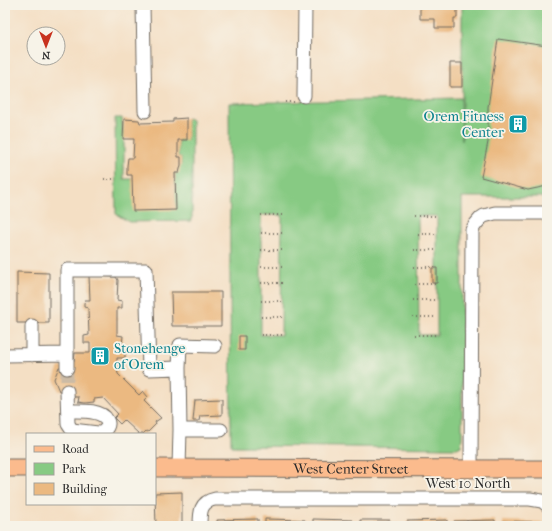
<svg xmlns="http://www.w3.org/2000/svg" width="552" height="531" viewBox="0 0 552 531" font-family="'IM FELL French Canon',serif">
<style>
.green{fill:#87ca83;stroke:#597a57;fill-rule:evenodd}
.building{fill:#ebb981}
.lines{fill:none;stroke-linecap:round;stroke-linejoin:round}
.minor-tunnel{stroke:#ccbba5;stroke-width:13;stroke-dasharray:13 6;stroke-linecap:butt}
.minor-casing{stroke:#716a61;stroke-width:15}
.major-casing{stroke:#716a61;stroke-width:19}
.path{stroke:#716a61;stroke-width:2;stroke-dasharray:1 3;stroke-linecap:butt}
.minor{stroke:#fff;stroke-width:13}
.major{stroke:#fbbb8d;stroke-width:17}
.labels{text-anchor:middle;stroke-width:3.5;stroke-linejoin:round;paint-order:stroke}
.culture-label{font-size:14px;fill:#0d838f;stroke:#f7f3e8;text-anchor:end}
.street-label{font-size:14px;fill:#2b2b2b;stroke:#f7f3e8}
</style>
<rect width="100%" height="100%" fill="#f7f3e8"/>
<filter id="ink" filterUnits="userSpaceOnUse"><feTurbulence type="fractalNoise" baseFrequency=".025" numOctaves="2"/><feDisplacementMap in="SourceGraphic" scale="8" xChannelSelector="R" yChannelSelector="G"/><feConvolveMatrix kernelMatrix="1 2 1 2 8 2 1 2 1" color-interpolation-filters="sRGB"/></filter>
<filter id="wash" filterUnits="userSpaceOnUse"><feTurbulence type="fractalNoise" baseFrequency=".012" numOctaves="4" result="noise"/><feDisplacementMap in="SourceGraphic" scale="16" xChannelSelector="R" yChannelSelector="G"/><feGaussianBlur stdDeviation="0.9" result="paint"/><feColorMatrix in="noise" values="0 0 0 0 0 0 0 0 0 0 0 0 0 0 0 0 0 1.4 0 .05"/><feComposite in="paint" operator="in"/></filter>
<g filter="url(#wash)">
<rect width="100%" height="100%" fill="#f4dfc4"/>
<path class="green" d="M462 5H547V197H462V437L461 446 457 448 231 446 229 103 461 98 462 141ZM261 215H282L281 335H261ZM418 216H437V335H419Z
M115 118H122L124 144V179H132L176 210 175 173 181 165V157H178V140H187V118L192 120V221L129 222 116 214Z"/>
<g id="blocks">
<path class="building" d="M420 5H457V18H454V28H435V19H420Z
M498 39 547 46V186L528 190 481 177 488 142V107Z
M450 63H462V87H450Z
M187 118V140H178V157H181V165L179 173H175L176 210 133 211 132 175H127V166L128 158H133L134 139H123L124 119 139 120 140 123 173 122V119Z
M432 268H437V283H432Z
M17 272 49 273V323H17Z
M89 276 116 277 118 280 117 300 122 301V308H117V335L123 336 122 344H118V348H125V358H117V364H119L120 369H117L118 374 139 395 143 391 148 397 144 401 161 418 155 422 156 424 148 432 146 431 143 434H139L124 420 120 424 114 418 118 414 103 398 94 399V402L85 403 78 402 79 397H70L69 391H59L54 379 59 367 69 368 70 362 74 361 75 353H90V343H84V336L89 335 88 308 84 307V303L85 300H90Z
M171 292H221V326H172Z
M239 336H245V350H239Z
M222 399V415L200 416 199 421H193L195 400Z
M182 492V526H156L155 493Z
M258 519V526H218L217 520Z
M265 519 305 520V526H265Z
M313 519 352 520V526H313Z
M360 520H390V523H399V526H360Z
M447 520V526H407V521Z
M495 520V526H454V521Z
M503 521 542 522V526H503Z"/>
</g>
</g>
<g filter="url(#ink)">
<use href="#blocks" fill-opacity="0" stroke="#716a61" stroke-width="1"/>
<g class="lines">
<path class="minor-tunnel" d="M67 368V391"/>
<g class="minor-casing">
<path id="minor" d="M143 5 145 111
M304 96 305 5
M32 326V355
M67 354V368
M5 355 67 354V270H146L149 369 179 368 180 345 215 346
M179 368 180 430H221
M67 391 68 424 72 430 98 433H102C106 429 110 425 107 420 101 409 79 411 68 411
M179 468 180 430
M471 469 472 230 475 225 481 218 484 216 495 213H547
M200 526C200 512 200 502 215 499H530L542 501 547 505"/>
</g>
<g class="major-casing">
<g id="major">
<path d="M5 468H27"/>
<path id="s1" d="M155 468 547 469"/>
</g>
</g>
<path class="path" d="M285 102H295
M104 179H116
M261 215H285
M414 216H437
M261 233H285
M414 234H437
M261 250H285
M414 250H437
M261 267H285
M414 267H437
M261 283H285
M414 284H437
M413 300H437
M261 301H285
M261 317H285
M413 317H437
M261 335H285
M414 335H437"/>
<use href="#minor" class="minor"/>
<use href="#major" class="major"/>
</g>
</g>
<defs>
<g id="building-square" transform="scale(1)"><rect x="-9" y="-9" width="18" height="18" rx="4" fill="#0f9aa8" stroke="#f7f3e8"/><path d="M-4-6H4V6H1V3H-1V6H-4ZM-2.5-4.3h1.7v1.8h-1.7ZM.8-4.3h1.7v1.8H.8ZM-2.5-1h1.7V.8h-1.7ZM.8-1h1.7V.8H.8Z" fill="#fff"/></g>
</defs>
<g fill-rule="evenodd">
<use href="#building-square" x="518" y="124"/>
<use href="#building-square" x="100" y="356"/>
</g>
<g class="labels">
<g class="culture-label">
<text x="504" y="121">Orem Fitness<tspan x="504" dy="16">Center</tspan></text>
<text x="114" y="353" text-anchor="start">Stonehenge<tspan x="114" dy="16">of Orem</tspan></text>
</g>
<g class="street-label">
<text dy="5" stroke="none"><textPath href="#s1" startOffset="196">West Center Street</textPath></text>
<text x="468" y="488">West 10 North</text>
</g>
</g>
<rect width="552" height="531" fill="none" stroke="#f7f3e8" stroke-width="20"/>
<rect x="26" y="433" width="130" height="72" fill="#f7f3e8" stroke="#a5a39c"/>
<rect x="34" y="446" width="20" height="6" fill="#fbbb8d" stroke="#a5a39c"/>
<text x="62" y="453" font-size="12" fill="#2b2b2b">Road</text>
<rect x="34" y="463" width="20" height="12" fill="#87ca83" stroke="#a5a39c"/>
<text x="62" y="473" font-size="12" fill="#2b2b2b">Park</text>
<rect x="34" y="483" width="20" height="12" fill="#ebb981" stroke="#a5a39c"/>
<text x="62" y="493" font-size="12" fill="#2b2b2b">Building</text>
<g transform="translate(46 46) rotate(180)"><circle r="19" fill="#f7f3e8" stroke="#a5a39c"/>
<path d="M0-3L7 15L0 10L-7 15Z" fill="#c8321e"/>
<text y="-6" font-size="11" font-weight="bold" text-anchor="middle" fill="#2b2b2b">N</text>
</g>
</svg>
